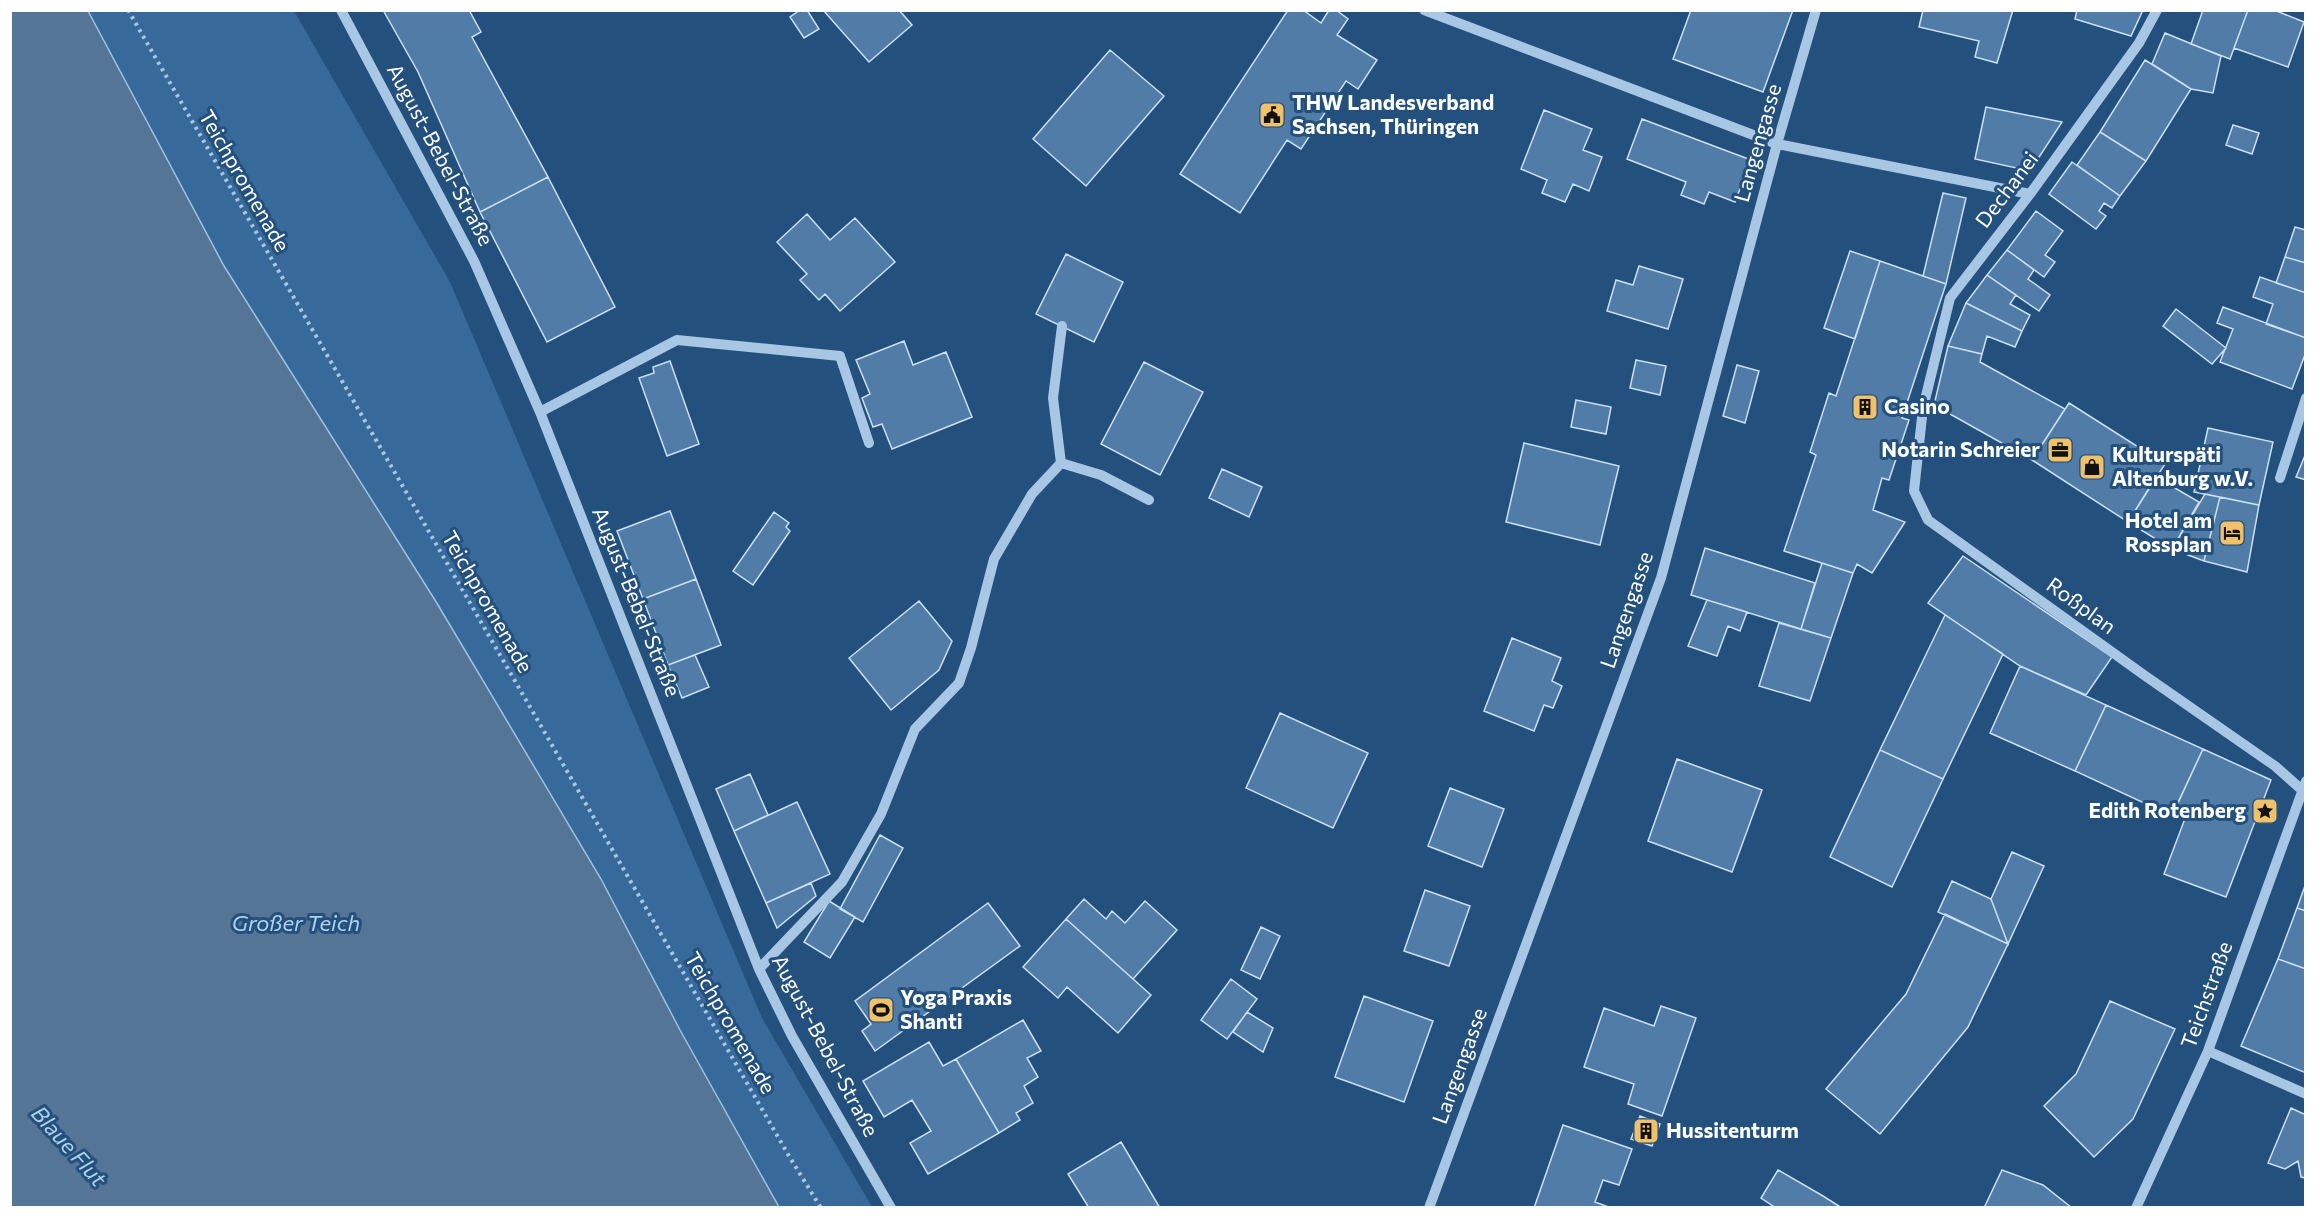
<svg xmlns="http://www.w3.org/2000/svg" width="2316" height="1218" viewBox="0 0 2316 1218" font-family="Commissioner,sans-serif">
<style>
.green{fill:#376a9a}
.water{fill:#547595;stroke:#9bc3e6;stroke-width:1.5}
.building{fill:#507ca7;stroke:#cae0f4;stroke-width:1.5}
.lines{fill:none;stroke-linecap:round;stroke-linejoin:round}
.path{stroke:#a7c7e5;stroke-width:4;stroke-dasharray:3 4.5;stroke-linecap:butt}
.minor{stroke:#a7c7e5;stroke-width:10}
.labels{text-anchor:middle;stroke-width:6;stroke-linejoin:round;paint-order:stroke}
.poi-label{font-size:21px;font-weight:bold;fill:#fff;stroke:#23507c;text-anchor:start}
.street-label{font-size:21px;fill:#fff;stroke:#23507c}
.water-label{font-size:22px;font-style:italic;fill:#b2d1ed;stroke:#23507c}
</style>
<rect width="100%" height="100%" fill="#23507c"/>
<path class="green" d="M10 11H294L450 282 762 1018 872 1207H11Z"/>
<path class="water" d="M10 11H88L224 266 435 600 601 879 680 1030 779 1207H11Z"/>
<path class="building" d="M383 10H469L481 32 472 37 548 177 480 212 418 72Z
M800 10H807L819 29 804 38 790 17Z
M823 10H899L912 25 869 62Z
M1288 10H1303L1321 23 1329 10H1336L1348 19 1337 35 1377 60 1358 89 1346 81 1301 149 1287 140 1240 213 1180 174Z
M1691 10H1793L1763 92 1673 59Z
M1923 10H2013L1997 63 1975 57 1979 41 1919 27Z
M2077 10H2143L2131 36 2075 19Z
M2203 10H2248L2230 59 2191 44Z
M2248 10H2274L2304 22 2288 67 2234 48Z
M2165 33 2221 56 2213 93 2191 89 2152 64Z
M1110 50 1164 96 1086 186 1033 139Z
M2145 60 2191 89 2146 161 2100 132Z
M1986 107 2062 122 2030 171 1975 159Z
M1544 110 1592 129 1583 150 1602 157 1589 191 1573 184 1565 202 1542 193 1547 180 1521 169Z
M1642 119 1751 160 1735 202 1709 192 1704 204 1681 195 1686 182 1627 159Z
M2233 125 2259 133 2252 154 2226 145Z
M2100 132 2146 161 2120 196 2077 165Z
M2072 162 2120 196 2112 208 2104 203 2099 211 2106 216 2096 229 2049 194Z
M548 177 615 307 547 342 480 212Z
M1943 193 1966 198 1946 284 1923 276Z
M2036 211 2063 231 2045 255 2055 262 2044 277 2007 250Z
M807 214 830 240 855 218 895 262 840 311 825 294 819 300 800 280 807 274 777 242Z
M2295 227 2306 230V263L2285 257Z
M2007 250 2034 270 2028 279 2050 295 2039 311 1987 275Z
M1850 251 1880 261 1855 339 1824 328Z
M1066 254 1123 282 1094 342 1036 314Z
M2285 257 2306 263V293L2276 283Z
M1880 261 1946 284 1902 418 1909 420 1889 480 1882 478 1873 510 1905 522 1872 573 1857 564 1853 573 1784 551 1816 455 1810 452 1829 393 1836 396Z
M1639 266 1683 279 1668 329 1607 311 1616 280 1633 285Z
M1987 275 2016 295 2010 304 2030 315 2022 331 1966 303Z
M2260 277 2306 293V338L2266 324 2273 304 2253 297Z
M1966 303 2022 331 2015 347 1987 336 1982 354 1948 346Z
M2223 307 2306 338V352L2292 389 2220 362 2233 329 2217 323Z
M2176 309 2226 348 2212 364 2163 326Z
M904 341 913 365 946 352 972 417 892 449 882 424 873 427 862 398 870 394 856 360Z
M1948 346 1982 354 1980 362 2065 409 2032 460 1934 405Z
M1636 360 1666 366 1660 395 1630 388Z
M670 361 699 444 667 456 639 378 654 373 653 367Z
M1144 362 1203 392 1160 475 1101 444Z
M1737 365 1759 371 1745 423 1723 416Z
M1576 400 1611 407 1606 434 1571 427Z
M2069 403 2165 464 2128 522 2032 460Z
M2208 428 2273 442 2259 505 2194 492Z
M1524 443 1619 466 1600 545 1506 522Z
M2306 453V480L2296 477Z
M1222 469 1262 487 1249 517 1209 498Z
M2156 477 2199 502 2172 549 2128 522Z
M2205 494 2220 497 2204 561 2172 549Z
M2220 497 2259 505 2247 572 2204 561Z
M670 511 696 579 643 599 617 531Z
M774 512 789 523 786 527 790 531 753 585 733 571Z
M1705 548 1815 583 1801 629 1691 595Z
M1963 556 2112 657 2086 695 2020 666 1928 603Z
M1822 563 1853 573 1831 638 1801 629Z
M696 579 721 645 668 665 643 599Z
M1707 600 1747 612 1740 631 1728 626 1717 656 1688 646Z
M919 601 952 641 939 670 891 710 849 658Z
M1945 615 2003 654 1943 779 1880 750Z
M1779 623 1831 638 1810 701 1759 686Z
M1512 638 1561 658 1552 681 1562 686 1553 708 1544 705 1534 731 1484 711Z
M695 655 709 687 682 698 668 665Z
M2020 666 2106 705 2075 771 1990 733Z
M2106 705 2203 749 2172 816 2075 771Z
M1280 713 1368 753 1333 828 1246 788Z
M2203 749 2271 780 2226 897 2164 874 2186 816 2174 811Z
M1880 750 1943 779 1892 887 1830 857Z
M1677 759 1762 790 1732 872 1648 841Z
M750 774 768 815 734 831 716 789Z
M1450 788 1504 809 1482 867 1428 846Z
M797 802 830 874 766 903 734 831Z
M880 835 903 848 863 922 840 909Z
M2012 852 2044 866 2008 944 1991 899Z
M1952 881 1991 899 2008 944 1938 912Z
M811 883 816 896 777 928 766 903Z
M2306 883V911L2297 908Z
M1425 890 1470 906 1449 966 1404 951Z
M1084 899 1106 919 1112 911 1125 923 1145 901 1177 930 1133 979 1066 919Z
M829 901 855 917 830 958 804 942Z
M988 903 1020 946 875 1051 862 1031 871 1024 855 1001Z
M2297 908 2306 911V969L2278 959Z
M1945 914 2008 944 1968 1027 1880 1134 1826 1089 1906 994Z
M1066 919 1151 995 1118 1033 1067 987 1058 998 1023 967Z
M1261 927 1280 936 1260 979 1241 970Z
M2278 959 2306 969V1073L2241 1046Z
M1231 979 1257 999 1227 1039 1201 1020Z
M1364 996 1433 1021 1404 1102 1335 1077Z
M2110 1001 2175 1029 2133 1119 2094 1157 2044 1106 2076 1074Z
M1661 1006 1696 1018 1662 1116 1628 1104 1634 1084 1584 1067 1604 1008 1654 1026Z
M1247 1012 1273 1028 1263 1052 1233 1032Z
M1023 1020 1041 1051 1027 1058 1038 1077 1024 1086 1033 1103 1016 1113 1020 1120 999 1133 956 1059Z
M929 1042 943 1066 956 1059 999 1133 928 1174 910 1143 931 1131 912 1100 884 1117 863 1081Z
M2291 1108 2306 1115V1178L2301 1177 2298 1161 2285 1169 2268 1163Z
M1640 1116 1660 1124 1652 1146 1631 1139Z
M1563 1125 1632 1149 1619 1185 1603 1180 1595 1202 1611 1208H1534Z
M1121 1142 1160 1208H1089L1068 1174Z
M1778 1170 1823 1196 1842 1208H1776L1761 1198Z
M2002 1170 2043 1185 2072 1208H1984Z"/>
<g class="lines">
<path class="path" d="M128 10 789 1156 821 1208"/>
<path class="minor" d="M341 10 474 261 540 412 759 969 792 1036 891 1208
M1424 10 1777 144 2030 194
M2157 10 2139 43 2030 194 1950 298 1923 408 1914 491 1928 520 2144 675 2275 766 2302 790
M540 412 677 340 840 356 869 443
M1061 463 1053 398 1062 326
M2280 478 2306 398
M759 969 842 882 881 814 915 729 959 683 971 648 994 559 1032 494 1061 463 1101 475 1149 500
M2208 1051 2306 1094
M1429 1208 1661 578 1777 144 1816 10
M2136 1208 2208 1051 2306 781"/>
</g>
<defs>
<g id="civic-square" transform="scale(1.35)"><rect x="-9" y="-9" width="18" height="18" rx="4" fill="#f0c16b" stroke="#23507c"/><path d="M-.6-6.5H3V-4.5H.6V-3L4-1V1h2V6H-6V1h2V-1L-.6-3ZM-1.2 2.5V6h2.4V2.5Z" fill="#111"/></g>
<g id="building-square" transform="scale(1.35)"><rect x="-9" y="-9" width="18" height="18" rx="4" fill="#f0c16b" stroke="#23507c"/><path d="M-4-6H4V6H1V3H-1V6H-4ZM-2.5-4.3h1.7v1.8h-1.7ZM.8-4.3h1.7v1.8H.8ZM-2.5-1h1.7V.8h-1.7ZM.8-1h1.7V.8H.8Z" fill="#111"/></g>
<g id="office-square" transform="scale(1.35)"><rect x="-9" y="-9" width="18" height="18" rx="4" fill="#f0c16b" stroke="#23507c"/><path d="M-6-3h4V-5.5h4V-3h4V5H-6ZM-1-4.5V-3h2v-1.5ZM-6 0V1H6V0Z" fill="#111"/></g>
<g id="shop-square" transform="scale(1.35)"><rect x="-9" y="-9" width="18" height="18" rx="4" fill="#f0c16b" stroke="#23507c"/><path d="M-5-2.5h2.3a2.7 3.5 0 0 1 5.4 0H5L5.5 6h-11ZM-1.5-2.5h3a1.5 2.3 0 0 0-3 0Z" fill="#111"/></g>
<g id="hotel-square" transform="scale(1.35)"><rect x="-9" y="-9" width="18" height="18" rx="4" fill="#f0c16b" stroke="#23507c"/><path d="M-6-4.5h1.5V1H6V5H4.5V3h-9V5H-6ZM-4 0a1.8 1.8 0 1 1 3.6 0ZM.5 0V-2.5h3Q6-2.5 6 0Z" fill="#111"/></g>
<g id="sight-square" transform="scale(1.35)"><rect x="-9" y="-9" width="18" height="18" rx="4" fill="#f0c16b" stroke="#23507c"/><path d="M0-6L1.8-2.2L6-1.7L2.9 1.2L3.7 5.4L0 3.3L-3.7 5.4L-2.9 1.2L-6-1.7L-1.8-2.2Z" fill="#111"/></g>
<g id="stadium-square" transform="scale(1.35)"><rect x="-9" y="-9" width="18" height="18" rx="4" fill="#f0c16b" stroke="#23507c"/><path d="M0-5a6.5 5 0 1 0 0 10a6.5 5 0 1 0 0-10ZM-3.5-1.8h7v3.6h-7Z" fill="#111"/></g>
</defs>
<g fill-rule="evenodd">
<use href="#civic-square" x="1272" y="115"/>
<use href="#building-square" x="1865" y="407"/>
<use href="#office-square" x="2060" y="450"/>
<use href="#shop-square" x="2092" y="467"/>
<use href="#hotel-square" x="2232" y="533"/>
<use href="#sight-square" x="2265" y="811"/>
<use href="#stadium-square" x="881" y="1010"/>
<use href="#building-square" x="1646" y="1131"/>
</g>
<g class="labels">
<g class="poi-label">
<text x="1292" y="110">THW Landesverband<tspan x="1292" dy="24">Sachsen, Thüringen</tspan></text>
<text x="1884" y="414">Casino</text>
<text x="2040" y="457" text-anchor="end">Notarin Schreier</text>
<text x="2112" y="462">Kulturspäti<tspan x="2112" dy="24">Altenburg w.V.</tspan></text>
<text x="2212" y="528" text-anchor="end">Hotel am<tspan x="2212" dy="24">Rossplan</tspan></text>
<text x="2246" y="818" text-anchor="end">Edith Rotenberg</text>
<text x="900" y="1005">Yoga Praxis<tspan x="900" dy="24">Shanti</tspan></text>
<text x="1666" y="1138">Hussitenturm</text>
</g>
<g class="street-label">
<text transform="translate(1758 143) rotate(-74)" y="7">Langengasse</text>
<text transform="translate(440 155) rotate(62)" y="7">August-Bebel-Straße</text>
<text transform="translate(244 181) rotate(60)" y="7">Teichpromenade</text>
<text transform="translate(2007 190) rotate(-53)" y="7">Dechanei</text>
<text transform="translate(487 602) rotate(60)" y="7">Teichpromenade</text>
<text transform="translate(636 602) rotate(68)" y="7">August-Bebel-Straße</text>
<text transform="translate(2081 606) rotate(36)" y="7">Roßplan</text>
<text transform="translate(1627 610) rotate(-71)" y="7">Langengasse</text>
<text transform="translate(2207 995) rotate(-70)" y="7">Teichstraße</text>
<text transform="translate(730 1023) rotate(60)" y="7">Teichpromenade</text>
<text transform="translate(825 1046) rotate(62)" y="7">August-Bebel-Straße</text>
<text transform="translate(1460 1066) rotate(-70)" y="7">Langengasse</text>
</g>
<g class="water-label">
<text x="296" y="931">Großer Teich</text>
<text transform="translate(69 1146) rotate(48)" y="8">Blaue Flut</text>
</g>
</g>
<rect width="2316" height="1218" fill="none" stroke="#ffffff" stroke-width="24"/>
</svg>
